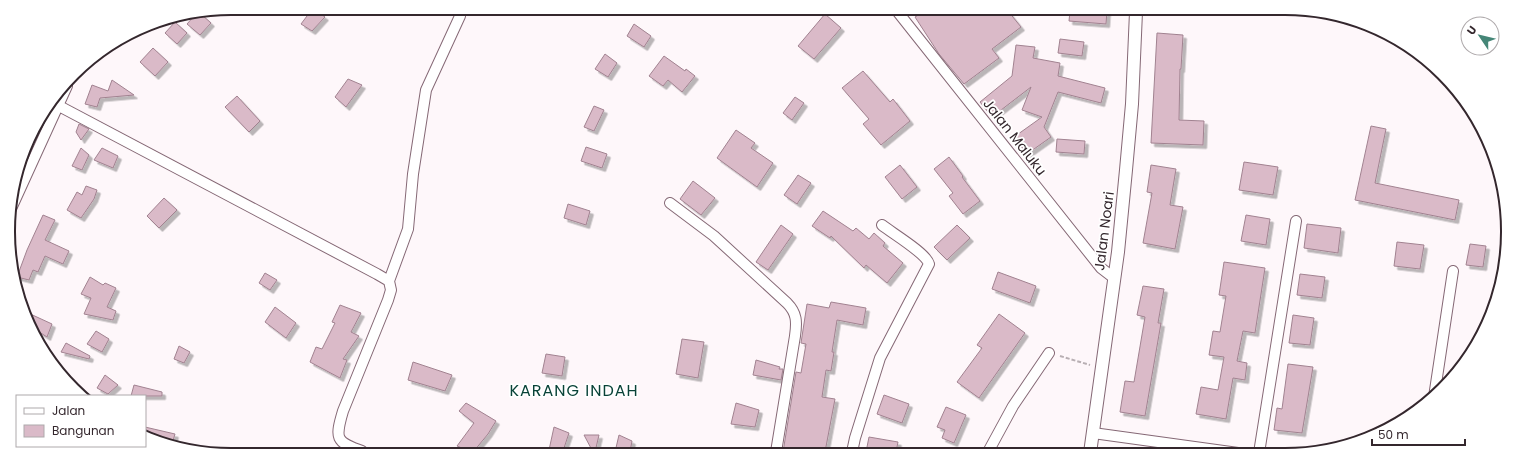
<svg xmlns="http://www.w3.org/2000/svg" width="1516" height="463" viewBox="0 0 1516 463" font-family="Poppins,sans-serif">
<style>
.building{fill:#dabac8;stroke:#a18290;filter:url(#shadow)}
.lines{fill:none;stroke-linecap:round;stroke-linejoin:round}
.minor-casing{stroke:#856875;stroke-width:12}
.tertiary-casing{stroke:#856875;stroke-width:14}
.path{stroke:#b8afb3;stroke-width:2;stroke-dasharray:4 2;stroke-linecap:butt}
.minor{stroke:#fff;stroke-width:10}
.tertiary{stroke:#fff;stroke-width:12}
.labels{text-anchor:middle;stroke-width:3.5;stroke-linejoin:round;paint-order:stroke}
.street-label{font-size:14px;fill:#34272d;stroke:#fff}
.quarter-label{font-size:16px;letter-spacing:1px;fill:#094338;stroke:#fff}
.rim{fill:none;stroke:#34272d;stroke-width:2}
</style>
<defs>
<filter id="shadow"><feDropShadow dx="3.5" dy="3.5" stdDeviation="0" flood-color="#0004"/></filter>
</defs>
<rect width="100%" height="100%" fill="#fef7fa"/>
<path class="building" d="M313 8 325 17 312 31 301 24Z
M925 11H1008L1021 27 992 49 999 58 964 84 939 54 915 17Z
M1070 11H1107L1106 24 1069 21Z
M201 14 211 23 200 35 187 24 195 15Z
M825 14 841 28 814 59 798 46Z
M175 22 187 33 177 44 165 33Z
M634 24 651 36 644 47 627 36Z
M1157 33 1183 35 1181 69H1180L1179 120 1204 121 1203 145 1151 143Z
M1060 39 1084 42 1082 56 1058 53Z
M1016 45 1035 47 1033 58 1060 63 1058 76 1105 88 1101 103 1058 92 1044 127 1051 137 1027 154 1014 137 1042 117 1022 110 1031 87 992 117 980 102 1012 76Z
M153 48 168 62 155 76 140 62Z
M605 54 617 63 608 77 595 69Z
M664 56 685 71 686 69 695 76 682 92 668 80 663 86 649 76Z
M863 71 890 102 893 99 910 121 881 145 863 124 869 119 842 88Z
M348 79 362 85 346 107 335 97Z
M112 80 134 95 100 98 97 107 85 104 92 85 108 91Z
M237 96 260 121 249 132 225 107Z
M795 97 804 103 792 120 783 113Z
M594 106 604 110 594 131 584 127Z
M79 124 89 129 81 140 76 132Z
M1371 126 1386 129 1375 183 1459 200 1455 220 1355 200Z
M736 130 755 143 751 148 773 163 757 187 717 158Z
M1057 139 1085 141 1084 154 1056 152Z
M586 147 607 154 602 168 581 161Z
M81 148 89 155 82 170 72 166Z
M102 148 118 156 113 168 94 160Z
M949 157 963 176 962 177 980 201 963 214 949 196 953 193 934 169Z
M1244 162 1278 167 1273 195 1239 190Z
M900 165 917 187 902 199 885 177Z
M1151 165 1176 169 1170 205 1183 207 1175 249 1143 243 1152 193 1147 192Z
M798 175 811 183 797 204 784 195Z
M693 181 715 198 701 215 680 199Z
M86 186 97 190 94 199 81 218 67 210 77 192 82 195Z
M164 198 177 210 159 228 147 216Z
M568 204 590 211 586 225 564 218Z
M823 211 853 231 856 228 869 239 874 233 885 243 883 246 903 263 887 283 866 265 864 268 831 236 830 238 812 226Z
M43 215 55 220 45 240 69 251 63 264 45 256 38 272 33 270 29 280 17 277 27 250Z
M1246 215 1270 219 1266 245 1241 241Z
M1307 224 1341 228 1338 253 1304 248Z
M781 225 793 234 768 270 756 262Z
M957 225 970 238 947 260 934 247Z
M1397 242 1424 245 1420 269 1394 266Z
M1470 244 1486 246 1483 267 1466 265Z
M1224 262 1265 268 1255 333 1243 331 1237 361 1247 363 1245 380 1233 378 1226 419 1196 414 1201 387 1218 390 1224 357 1209 355 1213 331 1220 332 1226 296 1219 295Z
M998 272 1036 286 1030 303 992 289Z
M265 273 277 280 270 290 259 283Z
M1300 274 1325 277 1322 298 1297 295Z
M90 277 103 285 105 283 116 288 107 307 116 311 113 320 84 314 91 298 81 294Z
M1143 286 1164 289 1158 323H1161L1145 416 1120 412 1125 381 1134 382 1145 317 1137 315Z
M831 302 866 308 863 325 837 320 832 352H834L831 371 826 370 822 397 835 399 825 452H783L796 372 801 373 806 344 801 343 807 304 829 308Z
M340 305 361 313 351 332 359 336 343 359 347 360 340 378 310 362 316 347 322 349 335 323 332 322Z
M275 307 296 323 286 338 265 322Z
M26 312 52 324 47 337 33 328Z
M999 314 1025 333 979 398 957 382 982 348 977 345Z
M1293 315 1314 318 1310 345 1289 343Z
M96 331 109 339 102 352 87 344Z
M682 339 704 342 698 378 676 374Z
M66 343 90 356 89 359 61 352Z
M179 346 190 352 184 363 174 359Z
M546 354 565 357 562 376 542 373Z
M756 360 780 367 779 369H783L781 380 753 375Z
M413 362 452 375 445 391 408 380Z
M1288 364 1313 367 1302 433 1274 430 1277 408 1282 409Z
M105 375 118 385 108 394 97 388Z
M134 385 162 392V396H131Z
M884 395 909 404 902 423 877 414Z
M466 403 496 421 488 434 474 451H469L457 446 474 423 459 411Z
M736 403 759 410 755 427 731 424Z
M946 407 966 415 954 443 942 438 945 430 937 427Z
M145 427 175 434 172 444 145 433Z
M554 427 569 433 563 451 549 450Z
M584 435H599L595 452H593Z
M619 435 632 441 630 452H615Z
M869 437 898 442 896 452H866Z"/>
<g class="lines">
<g class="minor-casing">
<path id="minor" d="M897 11 1101 268 1114 278
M59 106 377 274 389 281 391 290 388 300 343 411C335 438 335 442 362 451
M670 203 714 236 787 303C797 313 797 322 795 336L776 452
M10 211 67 86
M389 281 408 229 413 174 426 90 460 16
M1434 397 1453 271
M1093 433 1238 453
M852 452 855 438 880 358 929 264C926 253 892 233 882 225
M988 452 1013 406 1049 353
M1259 453 1296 221"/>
</g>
<g class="tertiary-casing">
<path id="tertiary" d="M1090 453 1118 252 1126 170 1132 104 1136 12"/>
</g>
<path class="path" d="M915 15 919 11
M1060 356 1090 365"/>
<use href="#minor" class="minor"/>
<use href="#tertiary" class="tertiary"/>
</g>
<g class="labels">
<g class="street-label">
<text transform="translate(1015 137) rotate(52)" y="5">Jalan Maluku</text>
<text transform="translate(1104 231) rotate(-83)" y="5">Jalan Noari</text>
</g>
<g class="quarter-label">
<text x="574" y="396">KARANG INDAH</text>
</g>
</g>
<path d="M0 0H1516V463H0ZM231 15H1285A216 216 0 0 1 1501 231V232A216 216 0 0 1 1285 448H231A216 216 0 0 1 15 232V231A216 216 0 0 1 231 15Z" fill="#fff" fill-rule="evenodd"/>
<path class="rim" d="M231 15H1285A216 216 0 0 1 1501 231V232A216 216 0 0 1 1285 448H231A216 216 0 0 1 15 232V231A216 216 0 0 1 231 15Z"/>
<rect x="16" y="395" width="130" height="52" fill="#ffffff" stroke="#aea9ab"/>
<rect x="24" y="408" width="20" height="6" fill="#ffffff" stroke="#aea9ab"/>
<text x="52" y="415" font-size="12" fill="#34272d">Jalan</text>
<rect x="24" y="425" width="20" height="12" fill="#dabac8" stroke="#aea9ab"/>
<text x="52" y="435" font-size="12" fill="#34272d">Bangunan</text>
<g transform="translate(1480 36) rotate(305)"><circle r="19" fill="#ffffff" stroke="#aea9ab"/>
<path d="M0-3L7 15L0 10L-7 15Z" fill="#458677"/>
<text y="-6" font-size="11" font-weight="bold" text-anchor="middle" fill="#34272d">U</text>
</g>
<path d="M1372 439v6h93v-6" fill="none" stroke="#34272d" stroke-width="2"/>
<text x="1378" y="439" font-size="12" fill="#34272d" stroke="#ffffff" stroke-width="3" paint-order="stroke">50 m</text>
</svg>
